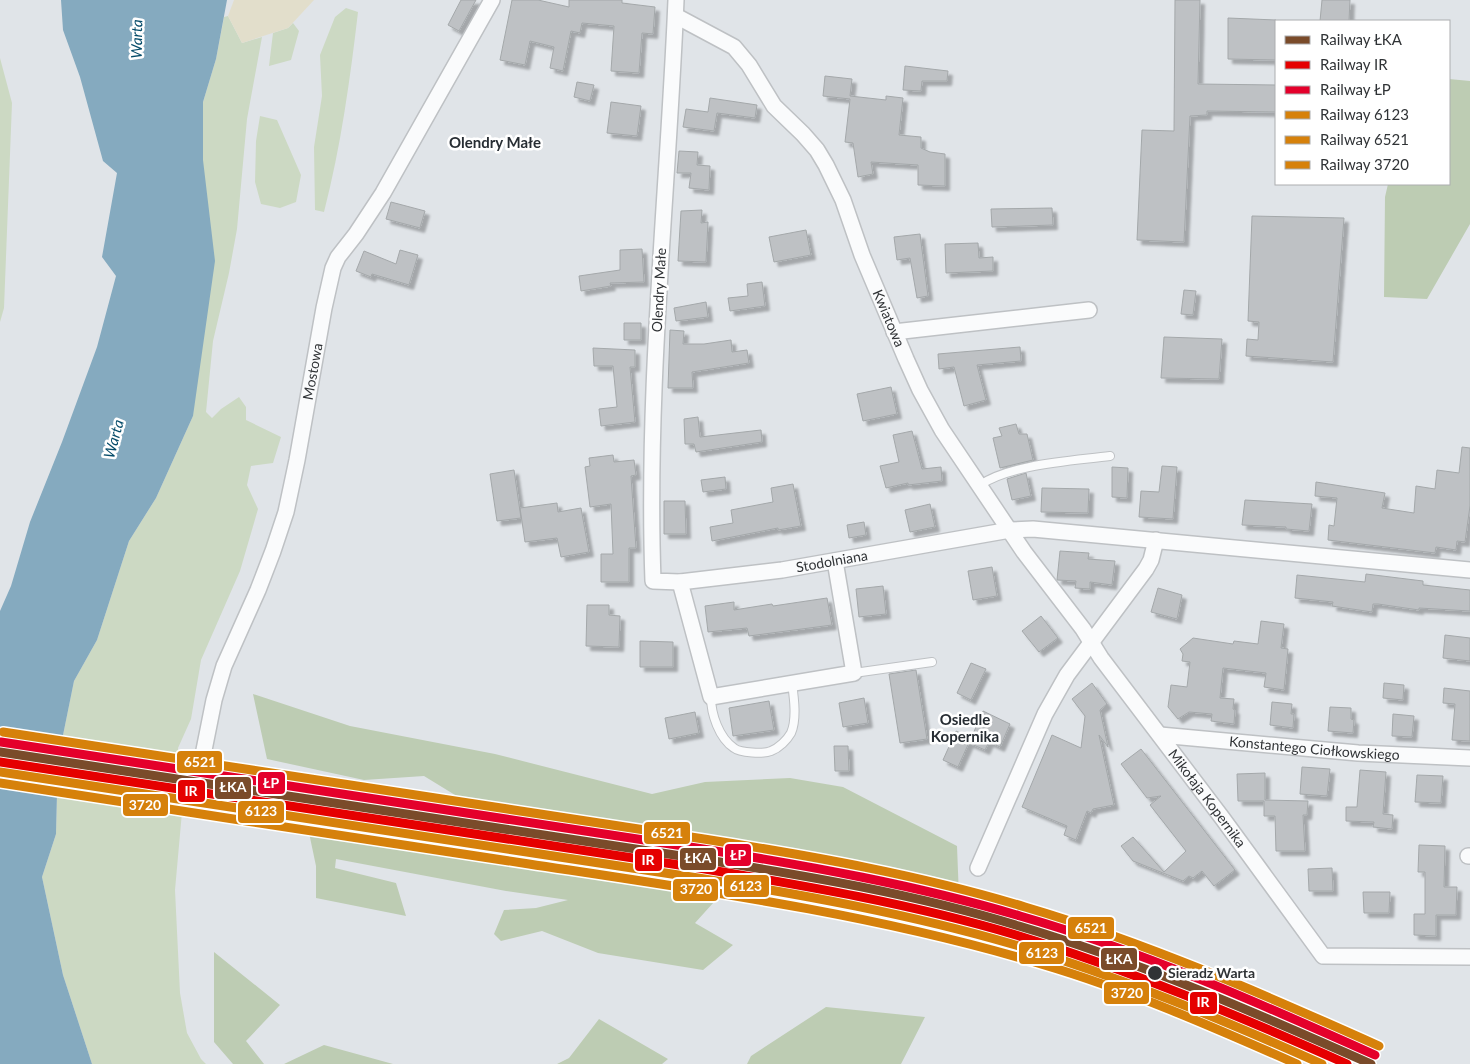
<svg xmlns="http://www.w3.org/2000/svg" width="1470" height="1064" viewBox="0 0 1470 1064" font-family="Lato,sans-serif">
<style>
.green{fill:#ccd9c3}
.forest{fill:#bdccb3}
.sand{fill:#e2decb}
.water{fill:#85aabf}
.pier{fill:#e0e4e8}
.building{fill:#bec1c4;stroke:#a4a8aa;filter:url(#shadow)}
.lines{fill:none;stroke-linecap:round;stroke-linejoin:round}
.service-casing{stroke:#bec1c4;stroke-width:10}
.minor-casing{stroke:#bec1c4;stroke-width:18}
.service{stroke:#fafbfc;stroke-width:8}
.minor{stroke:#fafbfc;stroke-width:15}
.rail-1-casing{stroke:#fff;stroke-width:12}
.rail-2-casing{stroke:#fff;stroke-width:12}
.rail-3-casing{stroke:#fff;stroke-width:12}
.rail-4-casing{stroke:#fff;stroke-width:12}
.rail-5-casing{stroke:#fff;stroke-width:12}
.rail-6-casing{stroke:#fff;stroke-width:12}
.rail-1{stroke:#7a4b2a;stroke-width:9}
.rail-2{stroke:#e50000;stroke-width:9}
.rail-3{stroke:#e4002b;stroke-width:9}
.rail-4{stroke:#d6810b;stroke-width:9}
.rail-5{stroke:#d6810b;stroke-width:9}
.rail-6{stroke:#d6810b;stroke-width:9}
.stop-dot{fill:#303336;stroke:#fff;stroke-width:2}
.labels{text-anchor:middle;stroke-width:5;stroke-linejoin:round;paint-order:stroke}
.street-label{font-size:14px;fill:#303336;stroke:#fff}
.stop-label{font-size:14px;font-weight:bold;fill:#303336;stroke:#fff;text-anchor:start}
.water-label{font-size:15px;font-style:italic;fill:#064c6a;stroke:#fff}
.neighbourhood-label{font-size:15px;font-weight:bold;fill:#272d33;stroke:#fff}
.line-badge{stroke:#fff;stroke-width:2}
.badge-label{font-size:14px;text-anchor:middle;font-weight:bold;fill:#fff}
</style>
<defs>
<filter id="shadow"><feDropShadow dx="4.5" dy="4.5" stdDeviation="1" flood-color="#0004"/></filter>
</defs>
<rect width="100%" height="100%" fill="#e0e4e8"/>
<path class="green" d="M346 8 358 12C350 80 341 146 324 212L315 210 314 147 322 96 320 55 335 17Z
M228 16 242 43 262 37 247 119 237 229 229 273 213 341 206 412 212 418 221 409 239 397 246 407V420L281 437 273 463 251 466 247 485 258 509 240 571 201 660 191 719 178 748 182 812 175 890 180 993 187 1033 201 1059 206 1064H92L63 975 42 877 56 834 57 794 61 745 74 681 97 640 129 541 156 498 193 416 203 160V102L216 59 224 17Z
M293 23 299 31 291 60 269 66 273 33 288 28Z
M0 58 12 103 4 308 0 322Z
M260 116 277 120 301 175 296 202 280 208 261 204 255 182 256 141Z"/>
<path class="forest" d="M1449 79 1470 81V224L1427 299 1384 297 1385 197 1388 184H1449Z
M253 694 350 726 495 754 652 794 705 782 790 778 843 787 957 846 959 897 816 865 473 806 424 776 364 780 267 759Z
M308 828 723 892 695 923 733 945 703 970 598 953 542 931 501 941 494 934 504 910 536 908 568 900 506 891 336 859 335 868 396 883 406 916 316 898V866Z
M214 952 280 1005 246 1041 264 1064H233L214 1042Z
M826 1007 925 1017 901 1064H747L751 1056Z
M599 1019 668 1059 662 1064H557L569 1058Z
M324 1045 393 1064H284Z"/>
<path class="sand" d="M234 0H314L288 28 242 43 228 16Z"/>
<path class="water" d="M61 0H227L216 59 203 102V160L215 261 193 416 156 498 129 541 97 640 74 681 61 745 57 794 56 834 42 877 63 975 92 1064H0V611L11 586 30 522 62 442 97 347 116 276 102 257 117 173 103 161 80 77 63 30Z"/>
<path class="pier" d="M0 742 63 752 61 779 19 772V774L12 773V771L0 769Z"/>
<path class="building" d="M461 0H476L459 31 448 25Z
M512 0H538L569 7V0H622V3L655 7 653 34 642 33 639 73 611 71 614 26 582 23 580 33 571 31 563 71 550 68 554 47 530 41 525 65 500 60Z
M1175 0H1200L1198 84 1276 85V112L1207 111V115L1190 116 1184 242 1137 240 1142 130 1174 131Z
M1322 0H1350L1349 21H1320Z
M1228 18 1276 20V60L1228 59Z
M905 66 948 71 947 81H922L921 91 903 90Z
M825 76 852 79 850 96 886 100V96L903 98 899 135 921 137V148L930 152 945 154V186L918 185V165L871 162 873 174 858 177 853 143 845 142 850 99 823 96Z
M577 82 594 85 590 101 574 97Z
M710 98 757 105 755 118 717 113 714 131 683 127 686 109 708 112Z
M611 102 641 106 637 136 607 133Z
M679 151 698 152 697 165 710 166 709 190 689 188 691 173H677Z
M391 202 425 211 420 228 386 219Z
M1052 208 1053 225 992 227 991 209Z
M702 210 701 223 708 222 706 262 678 261 681 211Z
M1252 216 1344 218 1333 362 1246 356 1247 339 1258 340 1259 322 1248 321Z
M806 230 811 255 774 262 769 237Z
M920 234 928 296 917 298 910 258 897 260 894 237Z
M978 243 979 258 993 257V271L946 273 945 244Z
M642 249 644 282 610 283 611 286 581 291 579 276 620 270V250Z
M400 250 418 255 409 285 372 274 371 277 356 271 364 251 396 264Z
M762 282 765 306 730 311 728 298 748 296 747 284Z
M1184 290 1196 291 1193 315 1181 314Z
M706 302 708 317 676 321 674 308Z
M624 323H641V340H624Z
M670 330 684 331 683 344H704L731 340 732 352 747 350 749 363 692 372 693 388H668Z
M1164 337 1222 339 1219 379 1161 378Z
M1020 347 1021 361 977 365 986 400 964 406 954 367 939 369 938 354Z
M593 348 635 350V367H630L635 422 601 426 599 409 617 407 613 366H594Z
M891 387 897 414 863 421 857 394Z
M698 417 700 437 761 430 762 442 696 452 694 444H685L684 419Z
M1016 424 1019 434H1027L1033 460 1000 468 993 438 1002 436 999 428Z
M912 431 922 469 941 467 942 481 908 485V483L886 488 880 466 899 462 893 435Z
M1462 447 1470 448V506L1465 542 1457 541 1456 550 1436 547 1435 553 1328 540 1329 525 1334 526 1337 498 1315 496 1316 482 1385 493 1382 508 1414 513 1416 486 1435 489 1437 470 1459 473Z
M613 455 614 462 634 460 636 475 631 476 636 548H629V582H601V554H613L611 504 590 507 585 467 590 466 589 458Z
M1162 466 1177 467 1173 519 1139 517 1141 491 1159 492Z
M1112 467 1128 468 1127 498 1112 497Z
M514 470 521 518 497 521 490 474Z
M1026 473 1031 496 1012 500 1007 479Z
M725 477 726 489 703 492 701 480Z
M793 484 801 526 778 530V528L712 541 710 527 733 523 731 510 773 502 771 488Z
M1042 488 1089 489 1088 513 1041 512Z
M1245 500 1312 504 1309 531 1286 529V527L1242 525Z
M664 501H685L686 534H664Z
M557 503 558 512 581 508 589 552 561 557 557 538 525 542 520 508Z
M930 504 935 527 910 532 905 510Z
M864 522 866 535 849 538 847 525Z
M1060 551 1089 553 1088 559 1115 561 1112 585 1090 582V589L1075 588 1076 581 1057 580Z
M992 567 997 596 973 600 968 571Z
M1366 574 1423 581V585L1470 590V611L1419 608V610L1378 604H1373L1372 612 1332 606 1333 602 1295 598 1297 575 1365 582Z
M883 586 886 614 859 617 856 589Z
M1158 588 1182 595 1177 619 1151 612Z
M827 598 832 625 749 636 747 628 708 632 705 606 734 602V610L772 604 773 606Z
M587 605H609V615L620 616 619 647 586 646Z
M1041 616 1058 638 1039 652 1022 631Z
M1261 621 1284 624 1281 648 1288 649 1284 690 1264 687 1266 673 1223 668 1220 698 1234 699 1233 709 1235 710 1234 724 1211 721 1212 714 1189 712 1178 719 1168 707 1171 685 1187 687 1190 662 1182 661 1183 654 1180 649 1193 638 1233 644 1234 641 1258 644Z
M1445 635 1470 638V661L1443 658Z
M640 641 673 642V667H640Z
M971 663 986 669 971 700 957 693Z
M916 670 927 739 900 743 889 674Z
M1092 683 1107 704 1100 710 1108 747 1099 735 1114 805 1093 809 1091 813 1087 811 1076 840 1064 835 1067 826 1022 807 1052 735 1081 748 1085 716 1072 699Z
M1384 683 1404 685 1403 700 1383 698Z
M1444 688 1470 691V741L1452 740 1455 704 1443 703Z
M864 698 868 723 843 727 839 703Z
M769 701 774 730 733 736 729 708Z
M1272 702 1292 704 1291 714H1294L1293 728 1270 725Z
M1330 707 1351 708V719L1354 720 1353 733 1328 731Z
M983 711 1010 724 1000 747 989 742 985 750 969 743Z
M695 712 699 733 669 739 665 718Z
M1393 714 1414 716 1412 737 1392 736Z
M956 731 971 738 958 767 943 760Z
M834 746H848L849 771H835Z
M1141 749 1235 870 1214 886 1202 871 1193 878 1189 876 1183 881 1133 861 1121 846 1133 837 1164 872 1186 851 1150 805 1161 796 1147 798 1121 764Z
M1302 767 1330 769 1327 796 1300 794Z
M1360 770 1386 772 1383 814 1393 815 1392 829 1373 827 1374 822 1346 821V807H1357Z
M1265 773V800L1308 801 1307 815H1303L1305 851H1276L1275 816H1264V801H1238L1237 774Z
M1417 775 1443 776 1441 803 1415 802Z
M1419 845 1445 846 1444 887H1457L1456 915H1436V936L1414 935V914H1425V872H1418Z
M1332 868 1333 891H1309L1308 869Z
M1363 892H1390L1389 913H1364Z"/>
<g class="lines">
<g class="service-casing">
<path id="service" d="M980 485C1011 464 1072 461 1110 456
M854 673 932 662
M711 697C711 714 719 738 734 748 740 753 764 754 771 751 779 748 787 740 791 733 797 719 794 698 792 683"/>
</g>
<g class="minor-casing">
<g id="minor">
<path id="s1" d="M676 0C668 194 646 387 653 581L680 582 782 570 1010 530 1033 529 1470 570"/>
<path id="s2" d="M676 16 734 47 749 65 774 106 803 134 817 150 826 165 843 200 862 255 906 359 920 390 942 430 1024 552 1083 629 1101 658 1223 819 1323 956 1470 957"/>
<path d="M894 332 1089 310"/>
<path d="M680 582 711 697 854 673 835 561"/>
<path id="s3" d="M1160 735 1358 753 1470 758"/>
<path id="s4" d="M200 770 214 700 224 666 258 590 273 551 286 512 297 460 324 308 333 268 338 257 356 234 383 193 492 0"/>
<path d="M1468 856H1470"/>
<path d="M978 868 1045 714 1067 675 1146 569 1151 560 1156 540"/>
</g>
</g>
<use href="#service" class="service"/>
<use href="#minor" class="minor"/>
<g class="rail-1-casing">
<path id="rail-1" d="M0 752 701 859C808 876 915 894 1019 926 1140 962 1256 1013 1371 1064"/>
</g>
<g class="rail-2-casing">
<path id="rail-2" d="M0 762 699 868C806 886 913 904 1016 935 1130 970 1239 1016 1347 1064"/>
</g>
<g class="rail-3-casing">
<path id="rail-3" d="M1 742 703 849C809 866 916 885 1020 916 1142 951 1259 1003 1375 1055"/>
</g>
<g class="rail-4-casing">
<path id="rail-4" d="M0 772 698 878C804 895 909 914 1012 944 1118 976 1221 1019 1322 1064"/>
</g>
<g class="rail-5-casing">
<path id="rail-5" d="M3 732 704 839C812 856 920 875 1025 907 1147 943 1263 994 1379 1046"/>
</g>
<g class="rail-6-casing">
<path id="rail-6" d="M0 783C176 810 353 838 529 864 701 890 875 914 1041 964 1129 990 1213 1027 1297 1064"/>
</g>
<use href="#rail-1" class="rail-1"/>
<use href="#rail-2" class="rail-2"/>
<use href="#rail-3" class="rail-3"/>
<use href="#rail-4" class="rail-4"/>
<use href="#rail-5" class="rail-5"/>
<use href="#rail-6" class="rail-6"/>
</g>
<circle class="stop-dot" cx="1155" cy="973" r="8"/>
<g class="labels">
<g class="street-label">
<text transform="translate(659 290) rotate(-87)" y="5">Olendry Małe</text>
<text dy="5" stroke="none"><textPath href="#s2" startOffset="382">Kwiatowa</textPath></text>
<text dy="5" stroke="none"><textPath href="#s4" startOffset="416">Mostowa</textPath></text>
<text dy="5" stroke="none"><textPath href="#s1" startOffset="762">Stodolniana</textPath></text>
<text dy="5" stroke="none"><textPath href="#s3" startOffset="155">Konstantego Ciołkowskiego</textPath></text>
<text dy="5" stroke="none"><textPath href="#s2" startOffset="960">Mikołaja Kopernika</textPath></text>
</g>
<g class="stop-label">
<text x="1168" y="978">Sieradz Warta</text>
</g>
<g class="water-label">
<text transform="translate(137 39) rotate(-89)" y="5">Warta</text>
<text transform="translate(114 439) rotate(-75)" y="5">Warta</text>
</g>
<g class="neighbourhood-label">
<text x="495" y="148">Olendry Małe</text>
<text x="965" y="725">Osiedle<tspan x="965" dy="17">Kopernika</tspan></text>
</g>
</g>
<g class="line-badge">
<rect x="176" y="750" width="47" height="24" rx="5" fill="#d6810b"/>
<rect x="257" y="771" width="29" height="24" rx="5" fill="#e4002b"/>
<rect x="214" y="776" width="38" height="24" rx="5" fill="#7a4b2a"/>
<rect x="177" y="779" width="29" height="24" rx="5" fill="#e50000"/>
<rect x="122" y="793" width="47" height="24" rx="5" fill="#d6810b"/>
<rect x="237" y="800" width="48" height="24" rx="5" fill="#d6810b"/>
<rect x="643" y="821" width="48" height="24" rx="5" fill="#d6810b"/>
<rect x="724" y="843" width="28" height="24" rx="5" fill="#e4002b"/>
<rect x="679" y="847" width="38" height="24" rx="5" fill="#7a4b2a"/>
<rect x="634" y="848" width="29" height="24" rx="5" fill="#e50000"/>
<rect x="723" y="874" width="47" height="24" rx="5" fill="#d6810b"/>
<rect x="672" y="878" width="47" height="24" rx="5" fill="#d6810b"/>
<rect x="1067" y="916" width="48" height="24" rx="5" fill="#d6810b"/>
<rect x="1018" y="941" width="47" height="24" rx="5" fill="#d6810b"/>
<rect x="1100" y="947" width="38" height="24" rx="5" fill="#7a4b2a"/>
<rect x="1103" y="981" width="47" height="24" rx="5" fill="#d6810b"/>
<rect x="1189" y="991" width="29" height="24" rx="5" fill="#e50000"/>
</g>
<g class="badge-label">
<text x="200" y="767">6521</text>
<text x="271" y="788">ŁP</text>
<text x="233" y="792">ŁKA</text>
<text x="191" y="796">IR</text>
<text x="145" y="810">3720</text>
<text x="261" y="816">6123</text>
<text x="667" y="838">6521</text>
<text x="738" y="860">ŁP</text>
<text x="698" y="863">ŁKA</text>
<text x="648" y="865">IR</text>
<text x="746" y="891">6123</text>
<text x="696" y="894">3720</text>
<text x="1091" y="933">6521</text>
<text x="1042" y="958">6123</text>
<text x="1119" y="964">ŁKA</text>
<text x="1127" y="998">3720</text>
<text x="1203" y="1007">IR</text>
</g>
<rect x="1275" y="20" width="175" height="165" fill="#ffffff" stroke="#acadaf"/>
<rect x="1285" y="36" width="25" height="8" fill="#7a4b2a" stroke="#acadaf"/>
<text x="1320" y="45" font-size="15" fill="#303336">Railway ŁKA</text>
<rect x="1285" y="61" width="25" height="8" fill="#e50000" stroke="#acadaf"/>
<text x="1320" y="70" font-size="15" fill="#303336">Railway IR</text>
<rect x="1285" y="86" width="25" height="8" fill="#e4002b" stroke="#acadaf"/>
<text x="1320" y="95" font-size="15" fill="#303336">Railway ŁP</text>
<rect x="1285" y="111" width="25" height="8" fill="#d6810b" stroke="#acadaf"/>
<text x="1320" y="120" font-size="15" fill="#303336">Railway 6123</text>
<rect x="1285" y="136" width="25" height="8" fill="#d6810b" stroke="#acadaf"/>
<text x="1320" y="145" font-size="15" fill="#303336">Railway 6521</text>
<rect x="1285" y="161" width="25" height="8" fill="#d6810b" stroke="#acadaf"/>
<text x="1320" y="170" font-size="15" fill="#303336">Railway 3720</text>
</svg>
